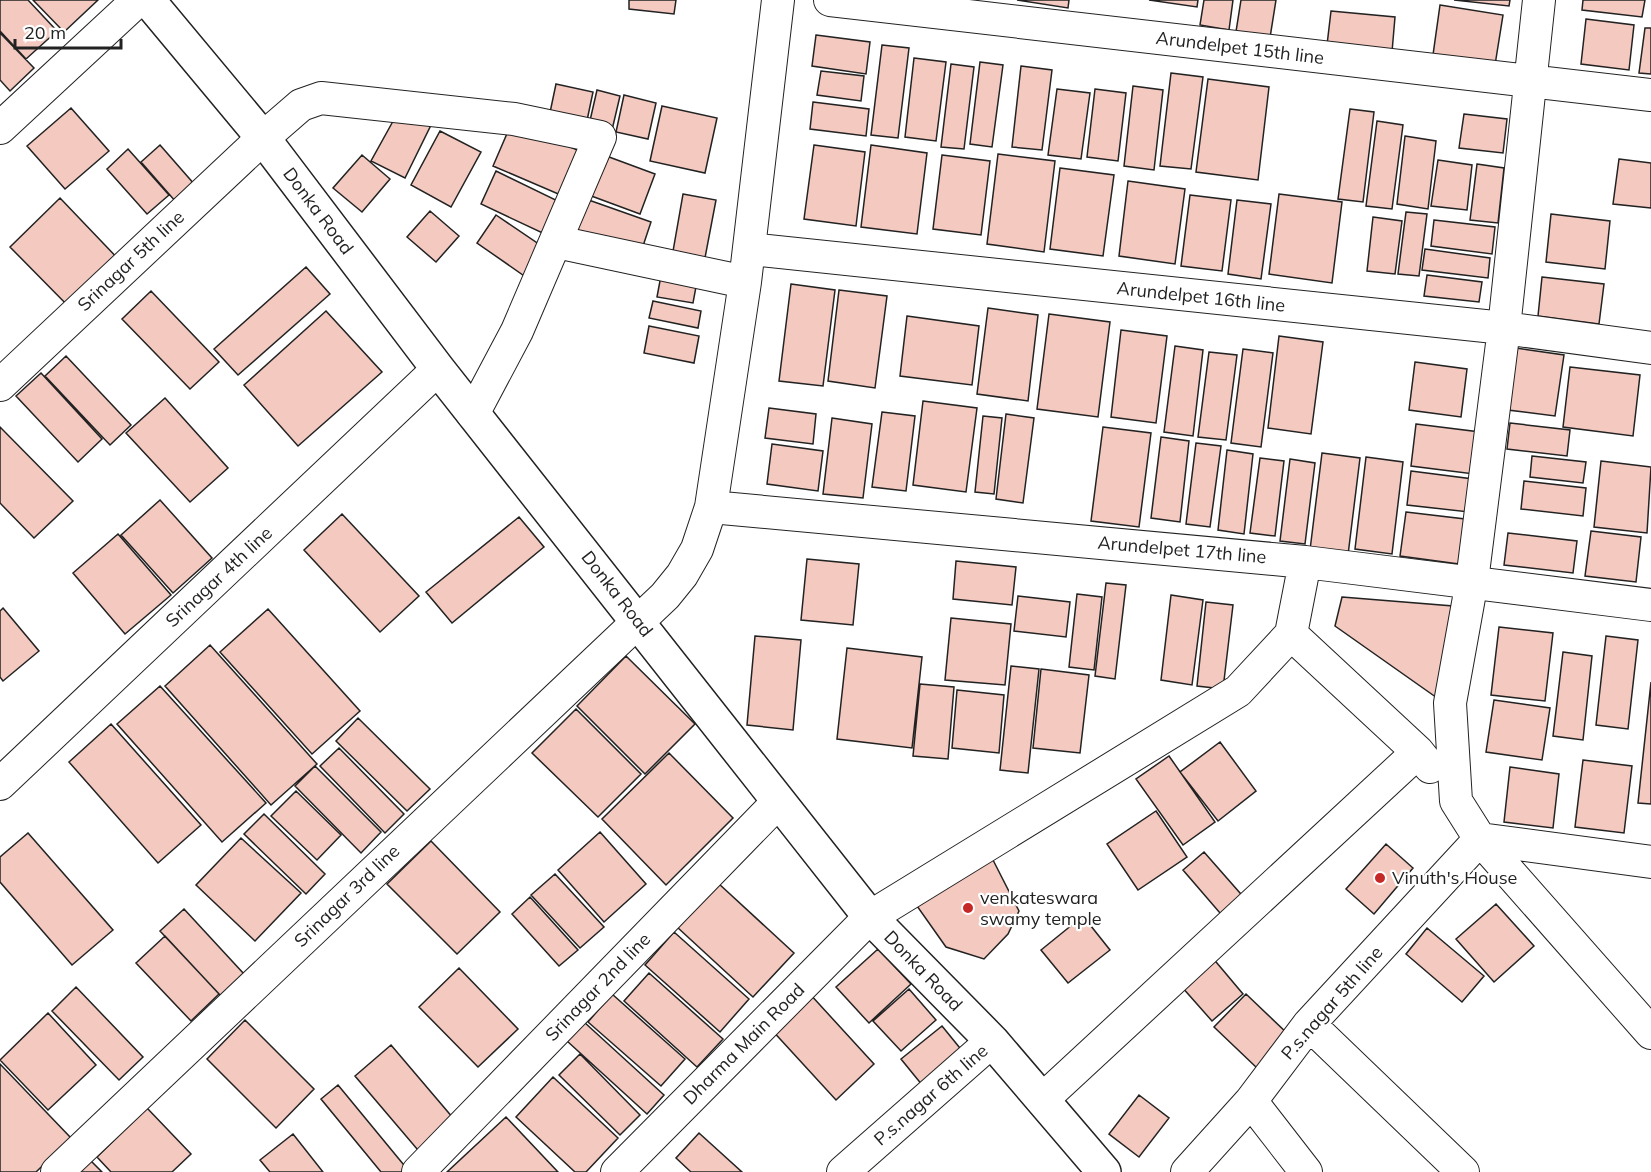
<svg xmlns="http://www.w3.org/2000/svg" width="1651" height="1172" viewBox="0 0 1651 1172" font-family="Mulish,sans-serif">
<style>
.building{fill:#f3c9c0;stroke:#222;stroke-width:1.5}
.lines{fill:none;stroke-linecap:round;stroke-linejoin:round}
.minor-casing{stroke:#222;stroke-width:34}
.tertiary-casing{stroke:#222;stroke-width:36}
.minor{stroke:#fff;stroke-width:32}
.tertiary{stroke:#fff;stroke-width:33}
.poi-dot{fill:#c62828;stroke:#fff;stroke-width:2}
.labels{text-anchor:middle;stroke-width:4.5;stroke-linejoin:round;paint-order:stroke}
.street-label{font-size:18px;fill:#222;stroke:#fff}
.poi-label{font-size:18px;fill:#222;stroke:#fff;text-anchor:start}
</style>
<rect width="100%" height="100%" fill="#fff"/>
<path class="building" d="M0 0H28L57 31 26 59 0 31Z
M33 0H98L64 32Z
M629 0H676L674 14 629 9Z
M1017 0H1069L1068 8Z
M1149 0H1198L1197 7Z
M1204 0H1233L1229 30 1200 25Z
M1241 0H1276L1269 44 1235 38Z
M1454 0H1510L1509 6Z
M1583 0H1645L1642 17 1582 10Z
M1440 5 1503 15 1495 65 1433 55Z
M1331 11 1395 17 1392 52 1327 45Z
M1586 19 1634 25 1629 70 1581 64Z
M1645 28H1651V74L1639 73Z
M0 33 34 68 10 91 0 80Z
M816 35 870 42 866 74 812 66Z
M882 45 909 48 898 138 871 135Z
M914 58 946 62 936 141 905 137Z
M980 62 1003 65 992 147 970 144Z
M951 64 974 67 964 149 941 147Z
M1021 66 1052 70 1042 150 1012 147Z
M821 71 864 76 861 101 817 95Z
M1171 73 1203 77 1191 169 1160 166Z
M1208 79 1269 87 1258 180 1196 172Z
M556 84 593 92 585 130 548 122Z
M1133 86 1163 90 1154 170 1124 166Z
M1057 89 1090 93 1081 159 1048 155Z
M1095 89 1126 93 1118 161 1087 157Z
M597 90 620 96 612 130 589 125Z
M624 95 656 103 648 139 616 132Z
M813 102 869 109 866 136 810 129Z
M662 106 717 118 705 173 650 161Z
M71 108 109 151 65 189 27 146Z
M1350 109 1374 112 1363 202 1338 199Z
M397 114 433 121 405 178 371 161Z
M1464 114 1507 119 1503 153 1459 148Z
M1377 121 1403 125 1392 209 1366 206Z
M512 122 582 152 563 196 493 166Z
M440 131 481 152 451 207 411 185Z
M1405 136 1436 141 1428 209 1397 204Z
M160 145 202 193 183 210 141 162Z
M814 145 865 152 856 226 804 219Z
M871 145 927 153 917 234 861 227Z
M128 149 169 195 147 214 107 169Z
M601 154 655 174 640 214 586 194Z
M998 154 1055 161 1044 252 987 244Z
M362 155 390 179 362 212 333 188Z
M942 155 990 161 981 235 933 229Z
M1619 159 1651 163V208L1613 204Z
M1438 160 1472 165 1467 210 1431 206Z
M1477 164 1504 168 1498 223 1470 220Z
M1060 168 1114 175 1103 256 1050 249Z
M496 171 564 204 549 236 481 204Z
M1128 181 1185 189 1175 264 1119 256Z
M683 194 716 200 704 263 672 257Z
M1279 194 1342 202 1332 283 1269 274Z
M1190 195 1231 200 1222 271 1181 266Z
M60 198 124 265 75 313 10 247Z
M583 198 651 222 639 258 571 234Z
M1237 200 1271 204 1261 279 1228 274Z
M430 211 459 236 436 262 407 237Z
M1406 212 1427 214 1419 276 1398 274Z
M1551 214 1610 221 1605 269 1546 262Z
M496 215 549 251 530 280 477 243Z
M1373 217 1402 221 1395 274 1367 271Z
M1434 220 1495 227 1492 254 1431 246Z
M1425 249 1490 258 1488 278 1422 270Z
M306 267 330 294 238 375 214 349Z
M662 270 698 276 693 303 657 297Z
M1427 275 1482 282 1479 302 1424 296Z
M1542 277 1604 284 1599 324 1538 316Z
M791 284 835 290 823 386 779 381Z
M839 290 887 296 875 388 828 381Z
M151 291 219 362 190 389 122 319Z
M653 301 701 311 698 328 649 318Z
M988 308 1038 315 1028 401 977 394Z
M326 311 382 372 298 446 244 385Z
M1049 314 1110 322 1098 417 1037 409Z
M907 316 979 326 972 385 900 376Z
M649 326 699 336 694 363 644 353Z
M1121 330 1167 336 1156 423 1111 417Z
M1279 336 1323 342 1311 434 1268 428Z
M1175 346 1203 350 1193 436 1164 432Z
M1516 348 1564 355 1555 416 1508 410Z
M1243 349 1273 353 1261 447 1231 443Z
M1209 352 1237 355 1226 440 1198 437Z
M66 356 131 425 110 445 45 376Z
M1415 362 1467 369 1461 417 1409 410Z
M1570 367 1640 375 1633 436 1563 427Z
M41 373 102 439 78 462 16 396Z
M165 398 228 468 190 502 126 433Z
M923 401 977 408 966 492 913 485Z
M769 408 816 414 813 444 765 438Z
M882 412 915 416 906 491 872 487Z
M1006 414 1034 418 1023 503 996 499Z
M983 416 1002 418 994 494 975 492Z
M832 418 872 424 863 498 823 494Z
M1510 423 1570 430 1567 456 1507 449Z
M1416 424 1480 432 1474 474 1411 466Z
M0 427 73 501 34 538 0 503Z
M1103 427 1151 433 1139 527 1091 521Z
M1161 437 1189 441 1180 522 1151 518Z
M1196 443 1221 446 1210 527 1186 524Z
M772 444 823 451 818 491 767 484Z
M1227 450 1253 454 1244 534 1218 530Z
M1322 453 1360 458 1348 555 1310 550Z
M1532 456 1586 462 1583 483 1530 477Z
M1366 457 1403 462 1392 554 1355 549Z
M1260 458 1284 461 1275 536 1250 533Z
M1290 459 1315 463 1305 544 1280 541Z
M1601 461 1651 467 1647 533 1594 527Z
M1411 471 1473 479 1469 512 1407 505Z
M1524 481 1586 488 1583 516 1521 509Z
M160 500 212 558 173 593 121 535Z
M1406 512 1465 519 1459 564 1400 556Z
M342 514 419 596 380 632 304 550Z
M519 517 544 547 452 623 426 592Z
M1591 531 1641 537 1636 582 1585 576Z
M1508 533 1577 541 1573 573 1504 565Z
M118 534 171 595 125 634 73 573Z
M807 559 859 564 853 625 801 620Z
M956 561 1016 567 1012 605 953 599Z
M1106 583 1126 585 1115 679 1095 676Z
M1077 594 1102 597 1094 670 1069 667Z
M1171 595 1203 600 1192 685 1161 680Z
M1018 596 1070 602 1066 637 1014 631Z
M1342 597 1453 606 1440 700 1335 626Z
M1206 602 1233 605 1223 689 1197 686Z
M3 608 39 651 3 681 0 677V611Z
M268 609 360 711 312 754 220 652Z
M951 618 1011 624 1005 685 945 680Z
M1499 627 1553 633 1545 701 1491 695Z
M755 636 801 640 793 730 747 725Z
M1606 636 1638 640 1628 729 1596 725Z
M210 645 317 764 271 805 165 686Z
M847 648 922 657 912 748 837 739Z
M1563 652 1592 656 1583 740 1553 736Z
M626 656 695 724 645 774 577 706Z
M1011 666 1039 669 1028 773 1000 770Z
M1041 669 1089 675 1080 753 1033 748Z
M1651 682V804L1638 803Z
M920 684 954 687 948 759 913 756Z
M160 686 266 803 222 842 117 724Z
M957 690 1004 695 999 753 952 748Z
M1494 700 1550 708 1542 760 1486 752Z
M576 709 641 774 598 817 532 753Z
M358 718 430 789 407 811 336 741Z
M111 724 201 825 158 863 69 762Z
M1220 742 1256 791 1218 821 1180 772Z
M339 748 404 814 385 833 320 766Z
M669 753 733 818 666 885 602 819Z
M1169 756 1215 822 1183 845 1136 779Z
M1583 760 1632 766 1624 833 1575 827Z
M315 766 381 832 361 853 295 786Z
M1510 767 1559 774 1553 828 1504 822Z
M296 791 341 835 317 860 271 816Z
M1156 811 1187 857 1138 890 1107 844Z
M264 814 325 874 306 894 244 834Z
M600 832 646 884 604 922 558 870Z
M28 833 113 930 72 965 0 882V857Z
M241 838 301 893 255 941 196 885Z
M431 841 500 912 457 954 387 884Z
M1386 844 1413 868 1374 914 1346 889Z
M1204 852 1247 901 1226 920 1183 870Z
M992 858 1019 911 1008 934 984 959 946 947 917 906Z
M555 874 604 927 580 948 531 895Z
M718 883 794 953 753 997 677 927Z
M530 897 578 950 559 966 512 914Z
M1496 904 1534 946 1494 982 1456 939Z
M184 909 244 974 221 996 160 931Z
M1083 916 1110 950 1068 983 1041 950Z
M1427 928 1484 976 1462 1002 1406 954Z
M674 932 749 999 720 1032 645 965Z
M165 936 219 994 191 1021 136 963Z
M878 949 911 984 869 1023 836 987Z
M1206 950 1243 994 1212 1021 1174 978Z
M459 968 518 1029 478 1067 419 1007Z
M649 973 723 1039 697 1067 624 1001Z
M76 987 143 1057 119 1080 52 1011Z
M909 989 936 1020 901 1051 873 1021Z
M809 993 874 1064 836 1100 770 1028Z
M612 994 685 1059 661 1086 588 1022Z
M1246 994 1289 1035 1257 1068 1214 1027Z
M48 1013 96 1065 48 1110 0 1060Z
M245 1020 314 1089 276 1128 207 1059Z
M584 1022 664 1095 647 1114 567 1041Z
M942 1026 968 1058 927 1091 901 1059Z
M391 1045 459 1125 423 1156 355 1076Z
M580 1054 640 1115 620 1135 559 1075Z
M0 1064 71 1138 36 1172H0Z
M553 1077 618 1138 586 1172H575L516 1117Z
M338 1085 408 1170 406 1172H381L321 1099Z
M1139 1095 1169 1118 1139 1157 1109 1134Z
M147 1108 191 1154 172 1172H111L97 1157Z
M506 1117 558 1172H447Z
M699 1133 742 1172H691L676 1158Z
M293 1134 323 1172H270L260 1160Z
M88 1158 102 1172H74Z"/>
<g class="lines">
<g class="minor-casing">
<path id="minor" d="M830 0 1651 95
M1539 0 1504 328 1472 581 1450 703 1456 801 1480 839 1651 1033
M0 128 138 0
M557 242 745 282
M750 249 1504 328 1651 348
M0 385 263 138 301 105 321 98 514 119 600 137 517 331 473 414
M711 507 1305 562 1651 605
M1305 562 1291 634 1418 752 1430 767
M0 784 438 369
M1309 1024 1463 1172
M1042 1100 1418 752
M1251 1101 1306 1172
M57 1172 665 596 682 575 697 549 711 507 745 282 778 0
M418 1172 778 802
M617 1172 870 917 1238 691 1291 634
M843 1172 992 1041
M1187 1172 1251 1101 1309 1024 1480 839 1651 862"/>
</g>
<g class="tertiary-casing">
<path id="tertiary" d="M148 0 263 138 438 369 870 917 992 1041 1104 1172"/>
</g>
<use href="#minor" class="minor"/>
<use href="#tertiary" class="tertiary"/>
</g>
<g class="poi-dot">
<circle cx="1380" cy="878" r="6"/>
<circle cx="968" cy="908" r="6"/>
</g>
<g class="labels">
<g class="street-label">
<text transform="translate(1240 48) rotate(7)" y="6">Arundelpet 15th line</text>
<text transform="translate(318 211) rotate(53)" y="6">Donka Road</text>
<text transform="translate(131 261) rotate(-43)" y="6">Srinagar 5th line</text>
<text transform="translate(1201 297) rotate(6)" y="6">Arundelpet 16th line</text>
<text transform="translate(1182 550) rotate(5)" y="6">Arundelpet 17th line</text>
<text transform="translate(219 577) rotate(-43)" y="6">Srinagar 4th line</text>
<text transform="translate(617 594) rotate(52)" y="6">Donka Road</text>
<text transform="translate(347 896) rotate(-44)" y="6">Srinagar 3rd line</text>
<text transform="translate(923 971) rotate(46)" y="6">Donka Road</text>
<text transform="translate(598 987) rotate(-46)" y="6">Srinagar 2nd line</text>
<text transform="translate(1332 1003) rotate(-49)" y="6">P.s.nagar 5th line</text>
<text transform="translate(744 1044) rotate(-45)" y="6">Dharma Main Road</text>
<text transform="translate(931 1095) rotate(-41)" y="6">P.s.nagar 6th line</text>
</g>
<g class="poi-label">
<text x="1392" y="884">Vinuth's House</text>
<text x="980" y="904">venkateswara<tspan x="980" dy="21">swamy temple</tspan></text>
</g>
</g>
<path d="M15 39v9h106v-9" fill="none" stroke="#222222" stroke-width="3"/>
<text x="24" y="39" font-size="18" fill="#222222" stroke="#ffffff" stroke-width="4.5" paint-order="stroke">20 m</text>
</svg>
